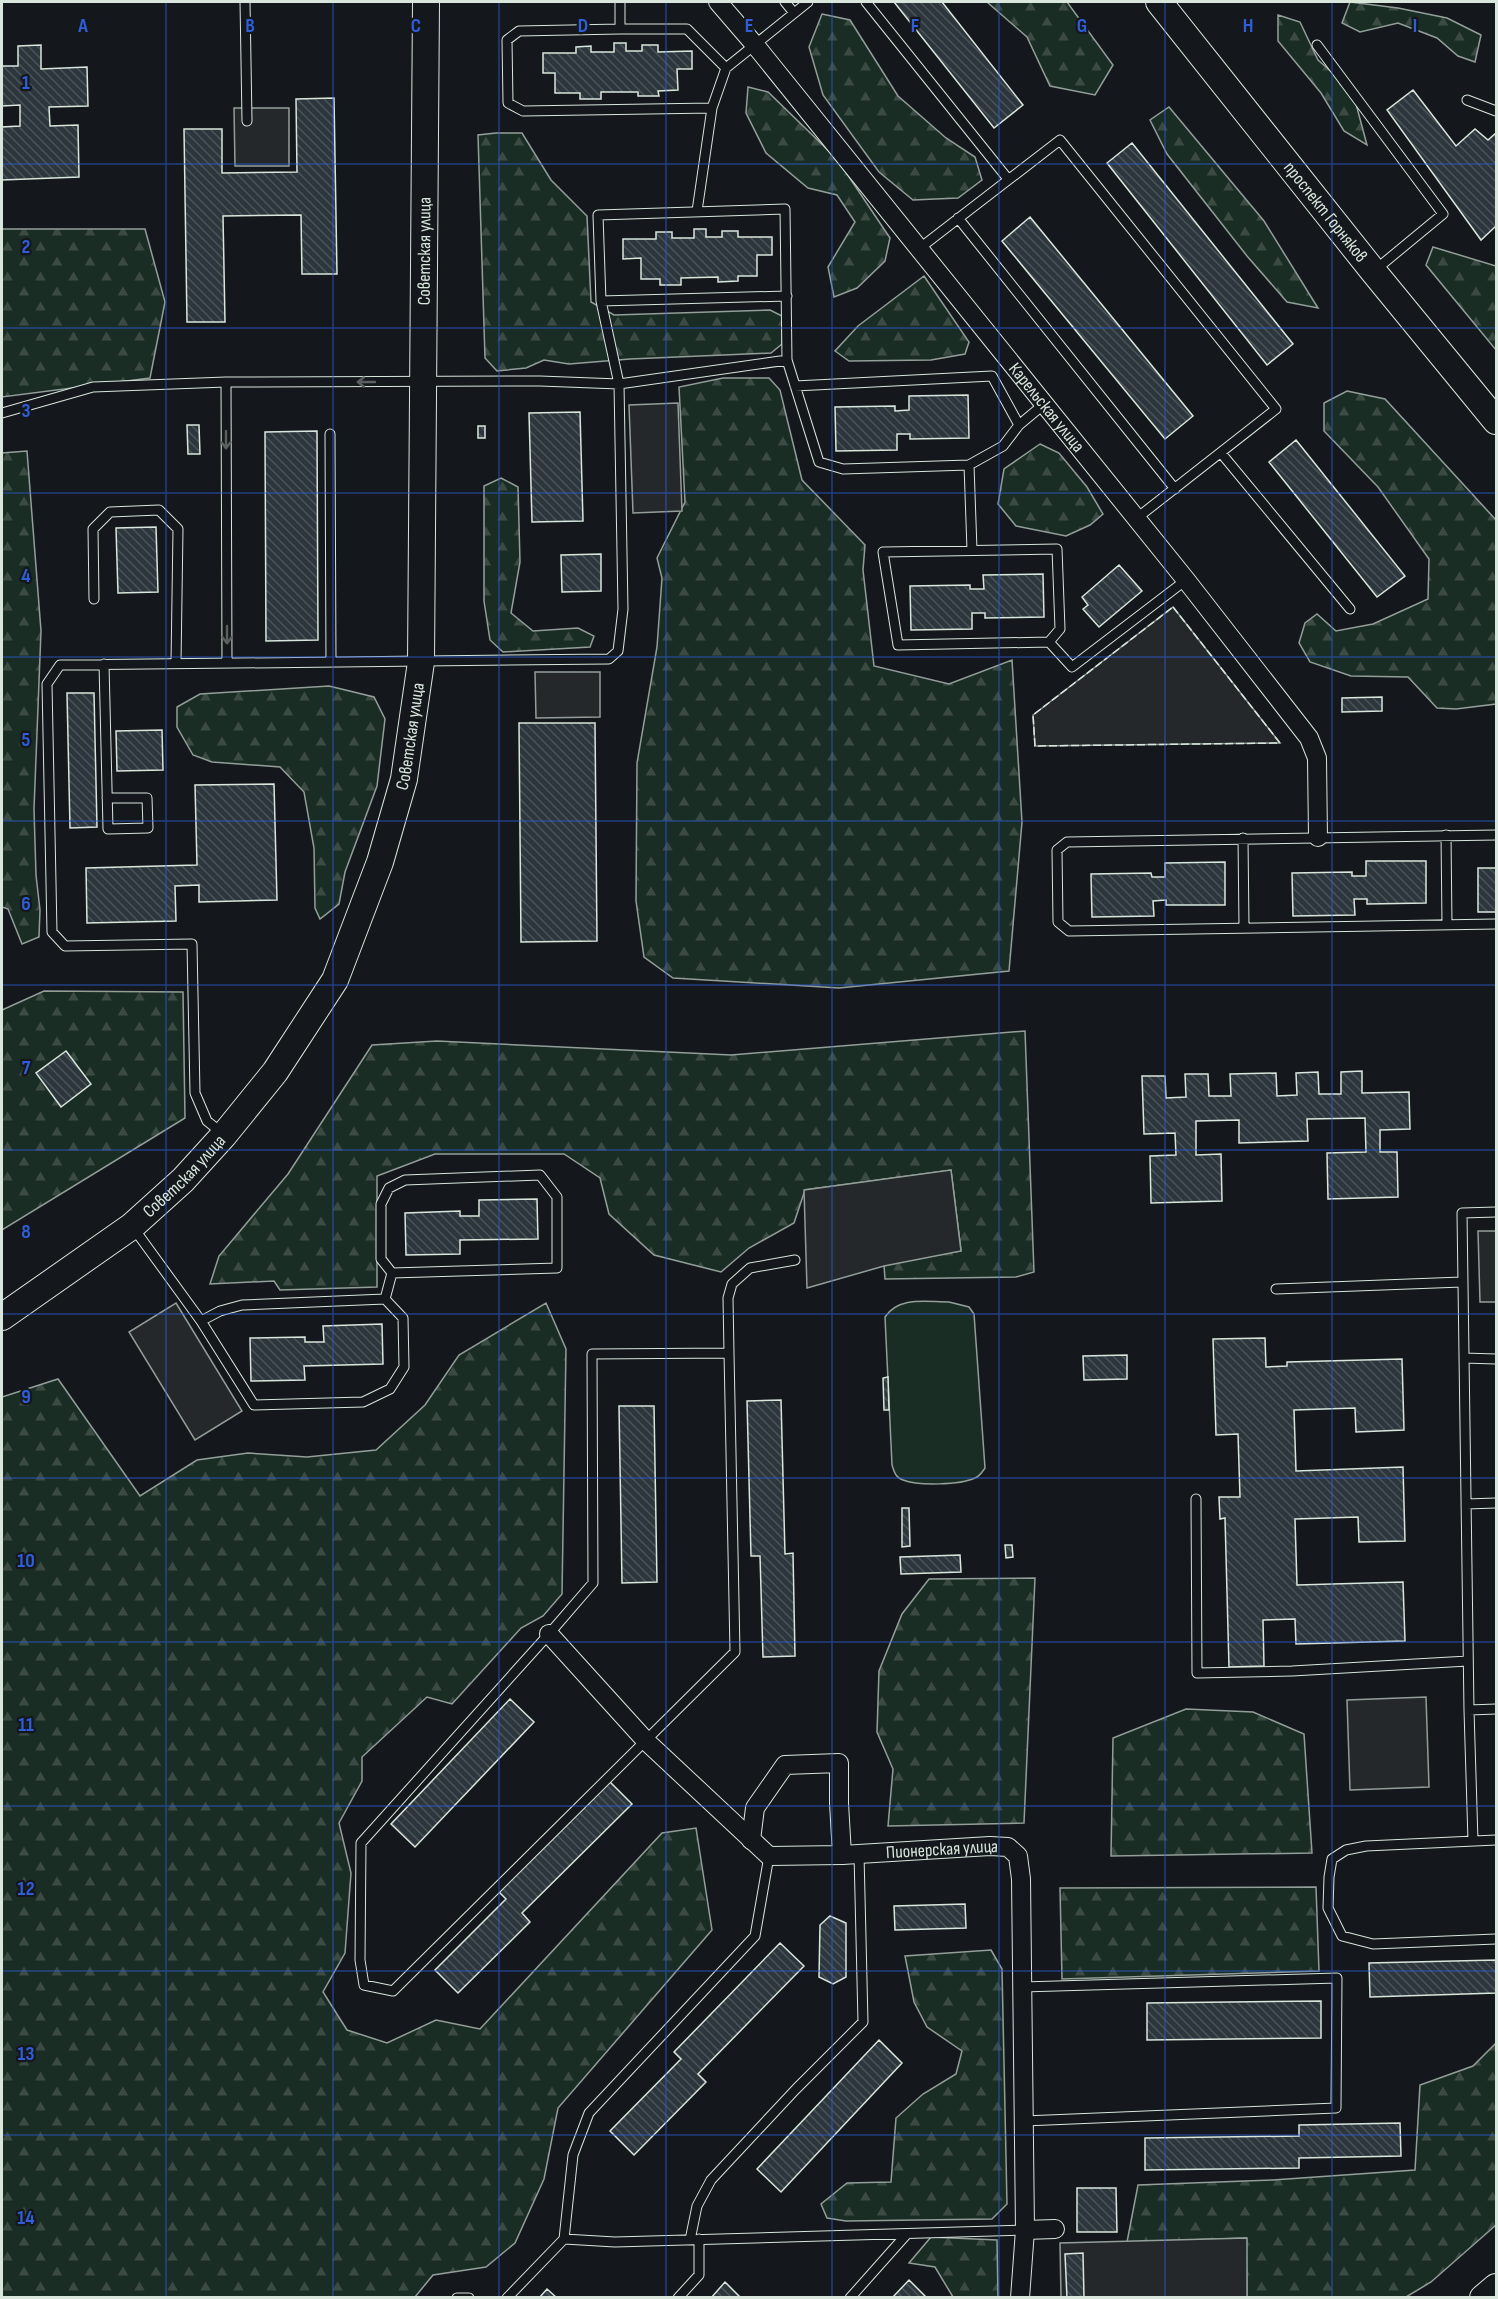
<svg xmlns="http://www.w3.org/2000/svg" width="1498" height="2299" viewBox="0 0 1498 2299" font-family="'Sofia Sans Condensed',sans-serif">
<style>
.forest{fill:url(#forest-firs);stroke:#939e99;stroke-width:1.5}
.pitch{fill:#1a2d24;stroke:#939e99;stroke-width:1.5}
.parking{fill:#24282b;stroke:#939e99;stroke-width:1.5}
.building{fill:url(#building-back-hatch);stroke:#d8e6dc;stroke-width:1.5}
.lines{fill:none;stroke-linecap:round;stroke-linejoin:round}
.lane-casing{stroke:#d8e6dc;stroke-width:11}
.street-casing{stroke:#d8e6dc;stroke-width:20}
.secondary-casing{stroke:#d8e6dc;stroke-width:28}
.lane{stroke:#14181c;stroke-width:9}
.street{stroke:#14181c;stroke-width:18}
.secondary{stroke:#14181c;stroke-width:26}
.fence{stroke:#d8e6dc;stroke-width:1.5;stroke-dasharray:8 3;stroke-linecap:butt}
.oneway{stroke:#59605f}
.grid{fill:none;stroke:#305dd8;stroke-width:1.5;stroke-opacity:0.55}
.labels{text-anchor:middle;stroke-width:4.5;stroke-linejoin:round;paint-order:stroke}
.street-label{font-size:18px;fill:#d8e6dc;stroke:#14181c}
.grid-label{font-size:20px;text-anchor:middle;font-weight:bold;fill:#305dd8;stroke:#14181c;stroke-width:4.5;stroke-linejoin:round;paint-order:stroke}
</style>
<defs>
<pattern id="forest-firs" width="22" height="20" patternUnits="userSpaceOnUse" patternTransform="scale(1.5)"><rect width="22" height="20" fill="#1a2d24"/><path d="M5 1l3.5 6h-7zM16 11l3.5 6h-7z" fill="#3b4b43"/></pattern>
<pattern id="building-back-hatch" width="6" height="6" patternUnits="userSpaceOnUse" patternTransform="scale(1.5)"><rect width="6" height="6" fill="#2c363c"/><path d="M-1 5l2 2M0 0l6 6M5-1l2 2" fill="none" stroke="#4a5358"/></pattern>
</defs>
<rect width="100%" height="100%" fill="#14181c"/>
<path class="forest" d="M987 2H1067L1113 65 1095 95 1050 86 1027 37Z
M1350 2 1398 8 1447 18 1481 35 1475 62 1458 56 1437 38 1398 23 1360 32 1342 23Z
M822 14 850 20 898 96 946 138 975 157 982 180 958 198 913 200 879 172 823 95 809 47Z
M1278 15 1300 22 1318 60 1341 80 1356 104 1367 145 1344 131 1321 93 1278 41Z
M748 87 768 92 837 159 890 238 885 261 857 288 834 297 828 267 855 222 837 195 808 188 766 153 746 113Z
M1169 107 1264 221 1318 308 1287 302 1247 256 1167 154 1150 120Z
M496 133H522L551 180 587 216 591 302 614 315 770 310 782 316V344L771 353 630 359 569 364 544 360 526 368 497 371 485 358 478 135Z
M2 229H145L165 302 150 378 2 397Z
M1433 247 1496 266V350L1426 265Z
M924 276 969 342 965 354 931 360 849 361 835 351 858 326Z
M723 378H769L780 390 802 480 865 545 863 570 874 666 949 684 1012 660 1022 822 1009 971 839 988 673 978 644 957 636 901 637 763 657 647 662 578 657 558 685 502 679 387Z
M1347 391 1385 399 1496 520V704L1456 709 1437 708 1408 677 1351 676 1310 662 1299 643 1305 623 1317 614 1336 631 1373 624 1428 599 1429 559 1378 487 1324 431V403Z
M1040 444 1059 453 1087 487 1103 514 1090 525 1066 536 1016 526 998 504 1004 469Z
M27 451 41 631 34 809 36 875 40 910 39 937 22 944 8 909 2 907V453Z
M501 478 518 487 520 562 511 613 533 631 578 628 594 636 590 647 503 652 490 640 484 601V486Z
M329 686 374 697 385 719 377 786 345 872 339 904 320 919 315 908 314 848 304 792 280 767 212 762 193 755 177 727V707L200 694Z
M44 991 183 992 185 1118 2 1230V1010Z
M1025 1031 1034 1272 1016 1277 885 1279 884 1265 961 1251 951 1170 805 1190 794 1223 749 1248 721 1272 654 1255 609 1214 600 1178 564 1154H435L377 1176V1287L280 1290 274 1281 210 1284 219 1256 288 1174 372 1045 437 1041 731 1055Z
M546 1303 566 1349 562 1594 543 1616 521 1628 452 1704 427 1697 362 1757V1781L339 1823 351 1873 345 1953 323 1992 347 2030 387 2043 436 2020 480 2029 662 1833 696 1828 712 1930 558 2108 544 2179 515 2243 486 2267 433 2275 415 2297H2V1397L58 1379 140 1496 197 1460 248 1453 307 1457 376 1450 425 1405 459 1355Z
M1035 1578 1024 1823 888 1826 893 1769 877 1732 879 1671 902 1614 929 1579Z
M1186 1709 1253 1712 1304 1734 1312 1853 1111 1856 1113 1738Z
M1316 1887 1319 1971 1062 1979 1060 1888Z
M991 1950 1002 1969 1007 2204 992 2219 846 2221 827 2218 821 2204 847 2183 891 2182 896 2118 923 2094 956 2074 962 2051 927 2027 914 2002 905 1956Z
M1496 2043V2225L1431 2282 1406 2297H1247L1246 2238 1127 2242 1138 2185 1273 2180 1415 2170 1420 2085 1473 2066Z
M931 2237 997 2240 998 2297H953L935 2267 909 2263Z"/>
<path class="pitch" d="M949 1302 969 1307 974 1314 985 1468C982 1472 980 1476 975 1478 960 1485 918 1486 903 1480 896 1478 894 1472 892 1465L885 1317C899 1296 926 1302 949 1302Z"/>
<path class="parking" d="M234 108H289V166H235Z
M678 403 682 511 633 513 629 405Z
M1173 607 1280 743 1035 746 1033 715Z
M535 672H600V717L536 718Z
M951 1170 961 1251 884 1266 807 1288 804 1190Z
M1478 1231H1496V1302H1480Z
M176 1303 242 1411 195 1440 129 1332Z
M1426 1697 1429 1787 1350 1790 1347 1700Z
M1247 2238V2297H1061L1060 2243Z"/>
<path class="building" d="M894 2H942L1023 105 994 128Z
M614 43H626V51H642V45H658V52L692 51V69H677L678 90 658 91 659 96H638V92H601V99H580V93H555V73H543V53H576V47L591 46V52H614Z
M41 45V69L87 67 88 106 49 107 50 126 78 125 79 177 2 180V127L20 126V105L2 106V66H18V46Z
M1413 90 1456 146 1475 129 1488 140 1496 133V226L1481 240 1387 110Z
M334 98 337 274H302L301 215 223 216 225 322H187L184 129H222V173L297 172 296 99Z
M1132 143 1293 344 1267 365 1107 163Z
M1030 217 1193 416 1165 439 1002 241Z
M694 229H706V237H722V231H738V237H772V255H757V276H738V281L718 282V277L681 278V285H660V279H641V258L623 259V239H656V232H672V238H694Z
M968 395 969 438 910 439V434H897V450L836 451 835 407 895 406V411L909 410V396Z
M580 412 583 521 532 522 529 413Z
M187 425H199L200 454H188Z
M478 426H485V438H478Z
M317 431 318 640 266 641 265 432Z
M1296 440 1405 576 1377 597 1269 462Z
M156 527 158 592 118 593 116 528Z
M601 554V591L562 592 561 555Z
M1119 565 1142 591 1099 627 1083 609 1088 605 1082 597Z
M1043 574 1044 617 985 618V613H972V629L911 630 910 586 970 585V589H984L983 575Z
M67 693H94L97 827 70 828Z
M1382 697V711L1342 712V698Z
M519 723H595L597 941 521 942Z
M162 730 163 770 117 771 116 731Z
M274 784 277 900 199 902V885L175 886 176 921 87 923 86 868 197 865 195 785Z
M1366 861H1426V903L1367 904V899H1354L1355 915 1293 916 1292 873 1352 872V876H1366Z
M1225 862V905H1166V900L1153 901 1154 916 1092 917 1091 874 1151 873 1152 877H1165V863Z
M1478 868H1496V912H1478Z
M66 1051 91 1084 61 1107 36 1073Z
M1362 1071V1093L1409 1092 1410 1129 1380 1130V1152H1397L1398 1197 1328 1199 1327 1153 1366 1152 1365 1118 1307 1119 1308 1141 1239 1143V1120L1196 1121V1155L1221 1154 1222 1201 1151 1203 1150 1156 1176 1155 1175 1133 1144 1134 1142 1076H1165L1166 1098 1186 1097 1185 1074H1208L1209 1096H1231L1230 1074 1276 1073 1277 1096 1297 1095 1296 1073 1318 1072 1319 1094H1341V1072Z
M537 1199 538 1239 460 1240V1254L406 1255 405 1213 460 1211V1216H479V1200Z
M382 1324 383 1364 304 1366 305 1380 251 1381 250 1338 305 1337V1342H324L323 1326Z
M1265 1338 1266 1367 1287 1366V1362L1402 1359 1404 1430 1356 1432 1355 1408 1294 1410 1296 1471 1403 1467 1405 1541 1359 1542 1358 1517 1295 1519 1297 1585 1403 1582 1405 1641 1296 1644 1295 1619 1263 1620 1264 1666 1229 1667 1225 1518 1220 1519 1219 1497H1240L1238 1434 1216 1435 1213 1339Z
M1127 1355V1379L1084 1380 1083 1356Z
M888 1377 889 1410H884L883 1378Z
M781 1400 785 1554 793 1553 795 1656 763 1657 760 1556H751L747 1401Z
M619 1406H654L657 1582 622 1583Z
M902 1508H909L910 1546 902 1547Z
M1005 1545H1012L1013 1557 1006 1558Z
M960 1555 961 1572 901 1574 900 1557Z
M510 1699 534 1722 415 1847 391 1824Z
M609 1781 632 1804 522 1913 530 1922 458 1993 435 1970 506 1899 498 1891Z
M965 1904 966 1928 895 1930 894 1906Z
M830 1916 846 1923V1977L833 1984 819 1977 820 1925Z
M780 1943 804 1966 698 2074 706 2082 634 2155 610 2131 681 2059 674 2052Z
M1496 1960V1993L1370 1997 1369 1963Z
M1321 2001V2038L1147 2040V2003Z
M879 2040 902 2063 781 2192 757 2169Z
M1400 2123 1401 2156 1299 2158V2168L1145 2170V2138L1299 2136V2125Z
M1077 2188H1116L1117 2232H1077Z
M1083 2253 1084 2298H1067L1065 2254Z
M909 2280 927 2298H892Z
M725 2282 741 2298H711Z
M547 2289 557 2298H539Z"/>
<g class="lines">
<g class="lane-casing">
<path id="lane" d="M245 2 247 121
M620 2V29L519 31 507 40 508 103 523 111 712 108 726 68 808 2
M785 2 794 13
M866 2 1008 179
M620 29H687L726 68
M1317 45 1443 214 1374 271
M1467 100 1496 111
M697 211 712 108
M958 218 1175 489
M920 248 1060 140 1276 409 1137 518
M601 301 787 296
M226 382 227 663
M795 386 992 376 1019 425
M2 413 93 387 226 382 540 381 619 384 787 360
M330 434 331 662
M1221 453 1350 609
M1057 549 1060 629 1049 642 898 645 883 552Z
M972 550 969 465 1003 446 1019 425 1043 405
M94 599 93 529 110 512 159 510 178 529 176 663
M1049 642 1072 667 1186 580
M104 664 108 829 148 828 147 798H107
M1446 835 1447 925
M1496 835 1067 842 1057 850 1058 922 1069 931 1496 924
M1243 838 1244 927
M222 1133 207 1121 195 1093 192 944 65 946 52 932 47 684 60 665 609 659 618 651 623 609 619 384 601 301 598 215 785 209 787 360 819 462 843 469 969 465
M540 1175 557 1197V1268L392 1273 381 1259V1204L389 1188 405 1180Z
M132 1226 201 1321 254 1405 363 1402 390 1389 404 1367 403 1318 385 1299
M1276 1289 1462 1282
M201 1321 220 1311 242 1305 385 1299 392 1273
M729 1353 735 1652 393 1991 364 1985 360 1960 361 1843 549 1634 593 1583 592 1354Z
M729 1353 728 1298 732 1284 750 1268 795 1260
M1464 1358 1496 1359
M1196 1499 1197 1673 1292 1671 1468 1661
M1466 1504 1496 1503
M1469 1710 1496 1709
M1496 1840 1366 1846 1346 1850 1332 1859 1329 1877 1328 1908 1342 1936 1373 1944 1496 1939
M1473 1841 1469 1710 1462 1213 1496 1212
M1022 1987 1337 1978 1336 2108 1024 2121
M564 2239 615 2242 1025 2230
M690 2240 697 2206 711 2180 796 2089 863 2022 859 1854
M457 2298H469
M507 2298 564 2239 573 2155 589 2113 755 1936 769 1856
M678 2298 699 2275V2239
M850 2298 906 2235"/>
</g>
<g class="street-casing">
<g id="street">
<path id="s1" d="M718 2 755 45 1186 580 1309 738 1317 758 1318 837"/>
<path id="s2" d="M549 1634 646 1741 769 1856 842 1855 990 1846 1008 1847 1018 1856 1021 1879 1025 2230 1020 2298"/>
<path d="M751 1840 755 1808 785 1765 839 1763V1803L842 1855"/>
<path d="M1025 2230 1055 2229"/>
</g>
</g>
<g class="secondary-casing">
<g id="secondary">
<path id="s3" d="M1159 2 1373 271 1496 421"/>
<path id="s4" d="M2 1317 132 1226 183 1180 224 1135 275 1072 335 980 380 862 404 779 421 662 426 2"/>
<path d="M1483 2298 1496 2287"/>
</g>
</g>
<use href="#lane" class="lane"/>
<use href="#street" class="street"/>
<use href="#secondary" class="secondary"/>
<path class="fence" d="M1173 607 1280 743 1035 746 1033 715Z"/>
</g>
<defs><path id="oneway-shaft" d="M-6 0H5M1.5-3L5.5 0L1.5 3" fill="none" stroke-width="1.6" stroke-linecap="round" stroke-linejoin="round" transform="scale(1.5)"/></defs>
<g class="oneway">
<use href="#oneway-shaft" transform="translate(366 382) rotate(180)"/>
<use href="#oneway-shaft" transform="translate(226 440) rotate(90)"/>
<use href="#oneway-shaft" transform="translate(227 635) rotate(90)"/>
</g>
<path class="grid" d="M166 2V2298M333 2V2298M499 2V2298M666 2V2298M832 2V2298M999 2V2298M1165 2V2298M1332 2V2298M2 164H1496M2 328H1496M2 493H1496M2 657H1496M2 821H1496M2 985H1496M2 1150H1496M2 1314H1496M2 1478H1496M2 1642H1496M2 1806H1496M2 1971H1496M2 2135H1496"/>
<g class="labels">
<g class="street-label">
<text dy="6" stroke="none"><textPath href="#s3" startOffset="268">проспект Горняков</textPath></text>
<text dy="6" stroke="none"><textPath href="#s4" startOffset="1221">Советская улица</textPath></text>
<text dy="6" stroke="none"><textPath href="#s1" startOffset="522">Карельская улица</textPath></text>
<text dy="6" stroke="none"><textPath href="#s4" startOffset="735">Советская улица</textPath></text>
<text dy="6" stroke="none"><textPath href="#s4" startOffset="231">Советская улица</textPath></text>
<text dy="6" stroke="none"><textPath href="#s2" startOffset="486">Пионерская улица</textPath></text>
</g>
</g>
<g class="grid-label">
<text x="83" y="32">A</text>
<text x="250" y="32">B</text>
<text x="416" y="32">C</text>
<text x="583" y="32">D</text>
<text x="749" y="32">E</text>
<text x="915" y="32">F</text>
<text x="1082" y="32">G</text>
<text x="1248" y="32">H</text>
<text x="1415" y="32">I</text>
<text x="26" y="89">1</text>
<text x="26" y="253">2</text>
<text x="26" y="417">3</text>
<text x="26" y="582">4</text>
<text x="26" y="746">5</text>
<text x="26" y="910">6</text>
<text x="26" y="1074">7</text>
<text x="26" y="1238">8</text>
<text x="26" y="1403">9</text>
<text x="26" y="1567">10</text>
<text x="26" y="1731">11</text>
<text x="26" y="1895">12</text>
<text x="26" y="2060">13</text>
<text x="26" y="2224">14</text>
</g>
<rect width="1498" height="2299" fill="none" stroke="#d8e6dc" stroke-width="6"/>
</svg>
